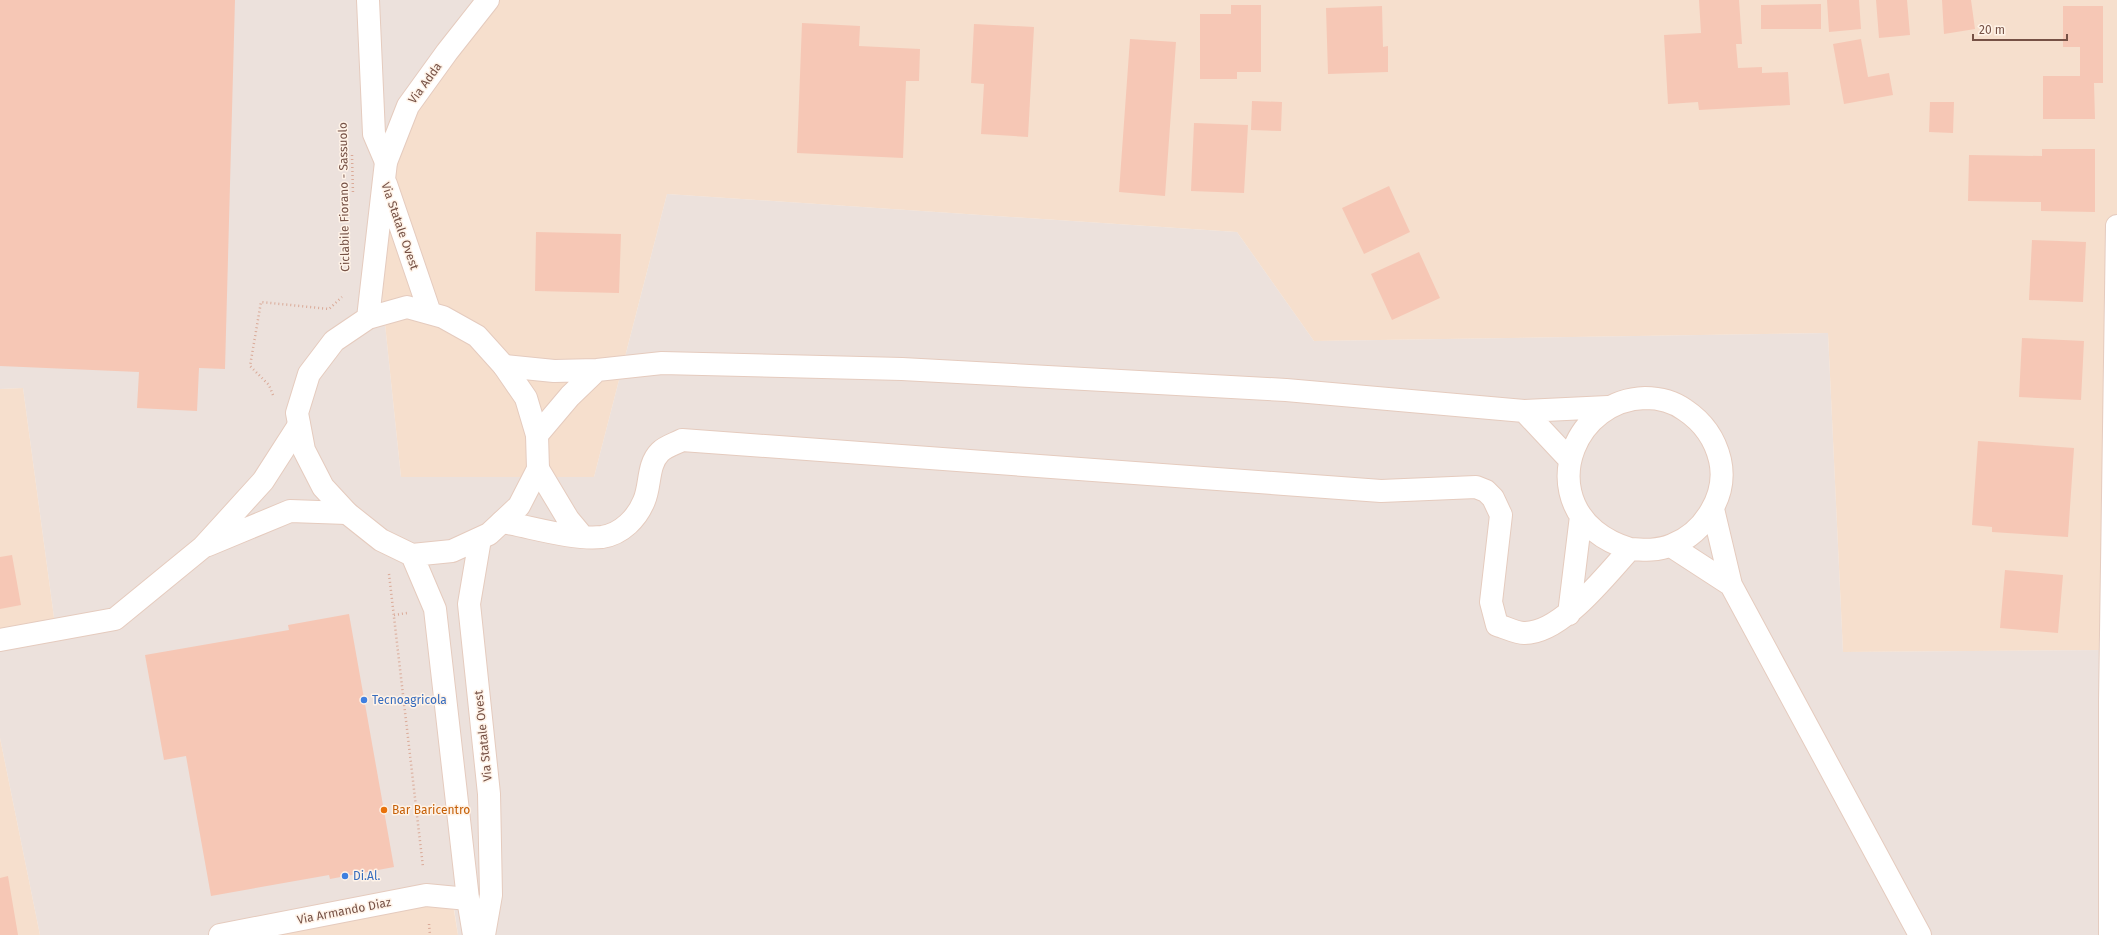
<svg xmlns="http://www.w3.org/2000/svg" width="2117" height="935" viewBox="0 0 2117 935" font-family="'Fira Sans',sans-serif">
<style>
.residential{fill:#f6dfcd}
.industrial{fill:#ece1dc}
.building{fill:#f6c7b5}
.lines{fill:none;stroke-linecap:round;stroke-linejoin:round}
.minor-casing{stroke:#e5cbbe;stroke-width:24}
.tertiary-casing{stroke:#e5cbbe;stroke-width:24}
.path{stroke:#daaa98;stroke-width:2.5;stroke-dasharray:1 3;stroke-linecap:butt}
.minor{stroke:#fff;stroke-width:22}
.tertiary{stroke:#fff;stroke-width:22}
.shop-dot{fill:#3f7fe0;stroke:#fff3e8;stroke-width:1.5}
.food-dot{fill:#e8710a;stroke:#fff3e8;stroke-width:1.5}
.labels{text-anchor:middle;stroke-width:3;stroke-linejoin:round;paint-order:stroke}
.street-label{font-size:12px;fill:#765145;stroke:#fff3e8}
.shop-label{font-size:12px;fill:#366cbe;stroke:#fff3e8;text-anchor:start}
.food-label{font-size:12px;fill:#c56008;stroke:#fff3e8;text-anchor:start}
</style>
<rect width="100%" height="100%" fill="#feeedf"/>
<path class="residential" d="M480 0H2117V935L2106 650 1843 652 1828 333 1314 341 1237 232 667 194 594 477H401L373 209 444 56Z
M23 388 55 625 0 635V389Z
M0 738 40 935H0Z
M450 887 458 935H214Z"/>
<path class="industrial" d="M0 0H480L444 56 373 209 401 477H594L667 194 1237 232 1314 341 1828 333 1843 652 2106 650 2111 935H458L451 888 214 935H40L0 738V635L55 625 23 388 0 389Z"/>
<path class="building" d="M0 0H235L225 369 199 368 197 411 137 408 139 372 0 366Z
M1699 0H1739L1742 44H1736L1738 68 1762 67V73L1788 72 1790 105 1699 110 1698 102 1668 104 1664 35 1701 33Z
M1827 0H1859L1861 29 1829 32Z
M1876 0H1907L1910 35 1879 38Z
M1942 0H1971L1975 29 1944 34Z
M1821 4V29H1761V5Z
M1231 5H1261V72H1237V79H1200V14H1231Z
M1382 6 1383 47 1388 46V72L1328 74 1326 8Z
M2063 6H2103V83H2094L2095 119H2043V76H2080V47H2063Z
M802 23 860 26 859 46 920 49 919 81H906L903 158 797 153Z
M974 24 1034 27 1028 137 981 134 984 84 971 83Z
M1130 39 1176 42 1165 196 1119 192Z
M1861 39 1868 77 1889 73 1893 95 1844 104 1833 44Z
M1252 101 1282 102 1281 131 1251 130Z
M1930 102H1954L1953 133 1929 132Z
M1194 123 1248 125 1244 193 1191 191Z
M2042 149H2095V212L2041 211V202L1968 201 1969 155 2042 156Z
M1389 186 1410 232 1364 254 1342 208Z
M536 232 621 234 619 293 535 291Z
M2032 240 2086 242 2083 302 2029 300Z
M1419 252 1440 298 1392 320 1371 274Z
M2022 338 2084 341 2081 400 2019 397Z
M1978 441 2074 448 2068 537 1992 532V527L1972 525Z
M12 555 21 605 0 609V557Z
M2005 570 2063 575 2058 633 2000 628Z
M349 614 394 867 330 879 329 875 211 896 186 756 164 760 145 655 289 630 288 625Z
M8 876 18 935H0V878Z"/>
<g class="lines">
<g class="minor-casing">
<path id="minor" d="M368 0 374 134 386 162
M504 366 554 371 597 370 662 363 902 369 1286 390 1524 411 1608 407
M1524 411 1570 460
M537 435 570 396 597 370
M538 469 568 519 583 537
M1713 509 1731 585 1920 935
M502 522C532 527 572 540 602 537 622 534 637 518 644 501 651 485 647 465 660 452 666 446 675 444 682 440L1381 491 1476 487 1486 491 1493 498 1501 515 1491 602 1497 625C1505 627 1516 633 1524 633 1561 634 1606 575 1630 549 1644 550 1658 551 1672 545 1704 533 1728 495 1720 460 1715 439 1703 422 1685 410 1674 402 1659 398 1645 398 1576 400 1541 487 1595 531 1606 540 1617 545 1630 549
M208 545 290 511 347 513
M1671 546 1731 585
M1569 614 1581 516
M0 640 115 619 203 547 263 481 299 425
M220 935 426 895 468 899
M2110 935V701L2117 226"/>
</g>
<g class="tertiary-casing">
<path id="tertiary" d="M386 184 430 313
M407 307 443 317 477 336 504 366 526 398 537 435 538 469 519 506 489 534 452 551 412 555 381 540 347 513 323 487 304 450 297 413 309 374 334 341 368 318Z
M368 318 386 162 408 106 447 52 488 0
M480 539 469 604 489 794 491 895 484 935
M412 555 435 609 468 899 474 935"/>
</g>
<path class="path" d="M352 155 353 194
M273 395 269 385 250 366 261 302 329 309 342 297
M389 574 423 867
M394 615 407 613
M429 924 430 935"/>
<use href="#minor" class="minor"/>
<use href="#tertiary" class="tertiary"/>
</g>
<g class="shop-dot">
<circle cx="364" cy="700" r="4"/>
<circle cx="345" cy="876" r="4"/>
</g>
<circle class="food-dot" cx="384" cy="810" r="4"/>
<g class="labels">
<g class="street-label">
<text transform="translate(425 83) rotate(-54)" y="4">Via Adda</text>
<text transform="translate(344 197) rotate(-91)" y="4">Ciclabile Fiorano - Sassuolo</text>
<text transform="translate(400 226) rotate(71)" y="4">Via Statale Ovest</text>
<text transform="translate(483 736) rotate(-96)" y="4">Via Statale Ovest</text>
<text transform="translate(344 911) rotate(-11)" y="4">Via Armando Diaz</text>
</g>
<g class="shop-label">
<text x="372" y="704">Tecnoagricola</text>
<text x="353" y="880">Di.Al.</text>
</g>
<g class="food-label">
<text x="392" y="814">Bar Baricentro</text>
</g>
</g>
<path d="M1973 34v6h94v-6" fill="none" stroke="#765145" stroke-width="2"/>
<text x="1979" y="34" font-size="12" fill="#765145" stroke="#fff3e8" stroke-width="3" paint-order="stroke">20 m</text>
</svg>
